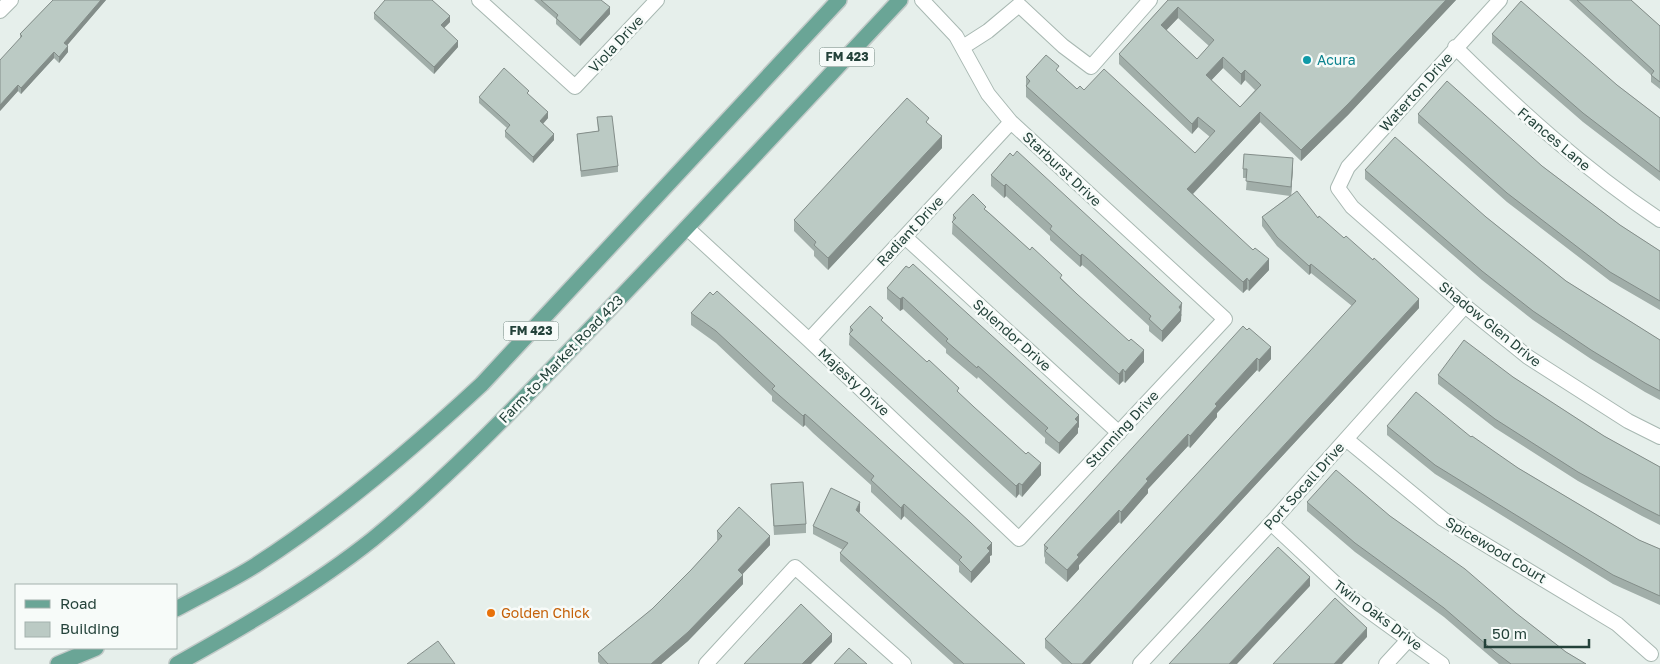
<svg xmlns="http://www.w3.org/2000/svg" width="1660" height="664" viewBox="0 0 1660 664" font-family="'Golos Text',sans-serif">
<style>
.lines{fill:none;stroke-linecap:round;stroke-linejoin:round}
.street-casing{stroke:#a8b8b2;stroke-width:16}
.primary-casing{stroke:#c2cac8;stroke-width:18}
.street{stroke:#fff;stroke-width:14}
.primary{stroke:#6aa596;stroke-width:15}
.wall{fill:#a1aea9;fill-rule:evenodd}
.shaded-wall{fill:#838d89}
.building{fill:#bbcac4;stroke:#838d89;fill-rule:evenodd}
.culture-dot{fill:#0f9aa8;stroke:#f7fbf9;stroke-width:2}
.food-dot{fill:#e8710a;stroke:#f7fbf9;stroke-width:2}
.labels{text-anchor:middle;stroke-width:5;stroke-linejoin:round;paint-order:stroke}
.shield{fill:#f7fbf9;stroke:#637a73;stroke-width:1}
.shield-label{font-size:12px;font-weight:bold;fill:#24423a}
.street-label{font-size:14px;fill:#24423a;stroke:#f7fbf9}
.culture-label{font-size:14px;fill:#0d838f;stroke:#f7fbf9;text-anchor:start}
.food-label{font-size:14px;fill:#c56008;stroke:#f7fbf9;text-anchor:start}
</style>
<rect width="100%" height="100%" fill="#e6efeb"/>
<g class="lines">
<g class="street-casing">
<path id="street" d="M479 0 575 87 657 0
M1500 0 1348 167 1338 188 1352 207 1465 306 1528 357 1628 421 1660 437
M0 11 11 0
M963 47 988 31 1019 5 1063 46 1091 67 1150 0
M1455 47C1520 111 1585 170 1660 220
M687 228 809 340 1019 539 1225 319 1011 122 988 94 956 36 922 0
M905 237 1119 433
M809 340 1011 122
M1346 439 1443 519 1617 624 1651 654
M1271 523 1351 598 1442 664
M706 664 795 567 904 664
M1140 664 1271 523 1465 306
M1386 664 1409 639"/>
</g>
<g class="primary-casing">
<path id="primary" d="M176 609C203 594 231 581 256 565 338 512 411 450 482 384L839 0
M58 664 96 648
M177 664C243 627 314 586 373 539 453 474 523 399 594 325 697 218 798 109 900 0"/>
</g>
<use href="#street" class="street"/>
<use href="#primary" class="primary"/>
</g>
<path class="wall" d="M53 0H106L67 45 68 52 59 63 54 58 21 94 18 91 0 111 20 38V34Z
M534 0H601L610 14 580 46 556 24V19Z
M1168 0H1456L1348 115 1301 161 1260 122 1193 194 1269 270 1249 291 1247 289 1243 293 1026 97V77L1059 73 1077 89 1084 90 1195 153 1210 137 1198 127 1192 134 1119 64V54ZM1178 18 1209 46 1197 59 1166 30ZM1223 68 1241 85 1245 80 1255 90 1240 107 1211 80Z
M1569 0H1631L1660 26V25V89L1651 82V75Z
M374 13 450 22 444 28 458 47 434 74 374 19Z
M1492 34 1617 85 1660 118V181L1583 122 1492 43Z
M529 96 548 118 543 124 554 140 533 163 505 137V131L507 128 479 103V97Z
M1418 114 1542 166 1620 225 1660 251V310L1610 281 1507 202 1418 123Z
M597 117 618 166V172L581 177 577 134 598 131Z
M929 125 942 148 828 270 814 256V251L794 231V220Z
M1010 153 1182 315 1181 316V321L1162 342 1149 331V326L1087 269 1082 265 1080 267 1050 240V236L1006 196 1004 198 991 186V175Z
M1293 167 1291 196 1318 218 1419 308 1090 664H1062L1045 648V639L1352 306 1311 273 1309 275 1277 246 1262 226V217L1290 196 1246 190 1247 178H1243V169Z
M1365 170 1486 217 1566 281 1660 340V400L1645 392 1591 359 1533 320 1482 280 1365 179Z
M986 210 1062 279 1144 362 1125 383 1123 381 1119 385 952 234 953 215Z
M906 266 1079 427 1078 428V433L1059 454 1045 443V438L978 377 977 379 946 353V349L903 309 900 311 887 299V288Z
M710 292 992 555 990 556V562L971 583 959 572V566L904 516 901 520 871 492V485L813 433 805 425 803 427 772 401V396L716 343 691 325V313Z
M883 322 959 393 1041 475 1022 497 1019 494 1016 498 849 345 850 327Z
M1247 330 1271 359 1259 372 1257 370 1217 413V417L1190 448 1188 446 1148 489V493L1121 524 1119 522 1079 565V569L1067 582 1045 563V558L1044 556V545Z
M1438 375 1513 377 1604 436 1660 467V525L1642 516 1578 481 1495 428 1438 384Z
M1387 426 1471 437 1518 468 1639 540 1660 549V605L1613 584 1435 474 1387 435Z
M771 484 806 524V533L774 535Z
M1307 502 1390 516 1566 652 1586 664H1499L1444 617 1355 552 1307 511Z
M860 511 859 513 1025 664H954L840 561V553L843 550 813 534V526Z
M717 531 770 545 742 574 743 584 688 641 661 664H600L598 662V653L652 609 691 570 718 541 717 540Z"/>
<path class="shaded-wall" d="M101 0H106L64 49V43Z
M1446 0H1456L1348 115 1301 161V150Z
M610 7V14L580 46V40Z
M1178 7V18L1161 36V25Z
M450 16V22L441 31V25Z
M458 41V47L434 74V67Z
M68 46V52L59 63V57Z
M54 52V58L21 94V88Z
M1223 57V68L1206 86V75Z
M1245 70V80L1241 85V74Z
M18 85V91L0 111V105Z
M548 112V118L540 127V121Z
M1260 112V122L1187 200V189Z
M1198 117V127L1192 134V124Z
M554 134V140L533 163V157Z
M942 136V148L828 270V258Z
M1293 158V167L1291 196V187Z
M1006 184V196L1004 198V186Z
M1082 254V265L1080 267V256Z
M1269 259V270L1249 291V281Z
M1311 264V273L1309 275V266Z
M1247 278V289L1243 293V282Z
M903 297V309L900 311V299Z
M1419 299V308L1090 664H1082Z
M1182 303 1181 321 1162 342V331Z
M1271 347V359L1259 372V360Z
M1144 350V362L1125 383V372Z
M1257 358V370L1217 413V417L1190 448V436L1215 404Z
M1123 369V381L1119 385V374Z
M805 414V425L803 427V416Z
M1079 415V427L1078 428V433L1059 454V443L1075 419Z
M1188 434V446L1148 489V493L1121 524V512L1146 479Z
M1041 463V475L1022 497V485Z
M1019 483V494L1016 498V486Z
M860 502V511L856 519V510Z
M904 504V516L901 520V508Z
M1119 510V522L1079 565V569L1067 582V570L1077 555Z
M770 536V545L738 579V570Z
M992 543V555L990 556V562L971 583V572L987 548Z
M743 575V584L688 641 661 664H651Z
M1310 577V586L1237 664H1229Z
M1367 628V637L1342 664H1334Z
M832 634V642L811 664H802Z"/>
<path class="building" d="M53 0H101L64 43 68 46 59 57 54 52 21 88 18 85 0 105V60L22 36 20 34Z
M385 0H432L450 16 441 25 458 41 434 67 374 13Z
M541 0H601L610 7 580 40 556 18 558 15Z
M1168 0H1446L1348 104 1301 150 1260 112 1187 189 1253 250 1255 248 1269 259 1249 281 1247 278 1243 282 1026 86 1030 81 1026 77 1046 55 1059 66 1056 70 1077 89 1080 86 1084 90 1104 69 1195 153 1215 131 1198 117 1192 124 1119 54ZM1178 7 1214 40 1197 59 1161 25ZM1223 57 1241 74 1245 70 1261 85 1240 107 1206 75Z
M1577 0H1631L1660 26V25V82L1651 75 1654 71Z
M1521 1 1617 85 1660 118V172L1583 113 1492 34Z
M504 68 529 91 527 93 548 112 540 121 554 134 533 157 505 131 510 125 479 97Z
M1447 81 1542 166 1620 225 1660 251V301L1610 272 1507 193 1418 114Z
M907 98 929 118 926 122 942 136 828 258 814 245 816 242 794 220Z
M612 116 618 166 581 171 577 134 599 131 597 117Z
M1395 137 1486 217 1566 281 1660 340V391L1645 383 1591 350 1533 311 1482 271 1365 170Z
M1017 151 1182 303 1179 307 1181 310 1162 331 1149 319 1151 316 1087 258 1082 254 1080 256 1050 229 1052 226 1006 184 1004 186 991 175 1010 153 1013 156Z
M1244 154 1293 158 1291 187 1246 181 1247 169H1243Z
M1297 191 1318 218 1319 216 1344 238 1346 236 1373 260 1374 258 1419 299 1082 664H1072L1045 639 1356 301 1311 264 1309 266 1277 237 1262 217Z
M973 194 986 207 984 209 989 213 1030 250 1032 247 1062 275 1060 278 1077 294 1129 341 1131 339 1144 350 1125 372 1123 369 1119 374 952 222 956 218 953 215Z
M913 264 1079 415 1075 419 1078 422 1059 443 1045 431 1048 428 978 366 977 368 946 341 948 339 903 297 900 299 887 288 906 266 909 268Z
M717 291 970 522 992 543 987 548 990 551 971 572 959 560 962 557 904 504 901 508 871 480 874 476 813 421 805 414 803 416 772 389 775 386 716 331 691 313 710 292 713 295Z
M870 306 883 318 881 320 927 362 929 360 959 388 957 391 974 407 1026 454 1028 452 1041 463 1022 485 1019 483 1016 486 849 334 853 330 850 327Z
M1243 326 1247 330 1249 328 1271 347 1259 360 1257 358 1215 404 1217 406 1190 436 1188 434 1146 479 1148 481 1121 512 1119 510 1077 555 1079 557 1067 570 1045 551 1048 548 1044 545Z
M1464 340 1513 377 1604 436 1660 467V516L1642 507 1578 472 1495 419 1438 375Z
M1416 392 1471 437 1472 436 1518 468 1639 540 1660 549V596L1613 575 1435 465 1387 426Z
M1336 470 1390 516 1465 569 1516 613 1566 652 1586 664H1511L1495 652 1444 608 1355 543 1307 502Z
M803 482 806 524 774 526 771 484Z
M831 488 860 502 856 510 1025 664H964L840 553 848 543 813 526Z
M739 507 770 536 738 570 743 575 688 632 651 664H608L598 653 652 609 691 570 722 536 717 531Z
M1278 547 1310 577 1229 664H1169Z
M1335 598 1367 628 1334 664H1273Z
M801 604 832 634 802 664H744Z
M438 641 455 664H407Z
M849 648 867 664H834Z"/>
<circle class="culture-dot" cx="1307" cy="60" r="5"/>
<circle class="food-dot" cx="491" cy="613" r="5"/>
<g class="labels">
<g class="shield">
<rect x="819.5" y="47.5" width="55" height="19" rx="4"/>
<rect x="503.5" y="321.5" width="55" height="19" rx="4"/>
</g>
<g class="shield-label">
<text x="847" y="61">FM 423</text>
<text x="531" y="335">FM 423</text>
</g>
<g class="street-label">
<text transform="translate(616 44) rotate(-47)" y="5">Viola Drive</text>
<text transform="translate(1416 92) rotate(-48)" y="5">Waterton Drive</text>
<text transform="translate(1554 139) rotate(40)" y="5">Frances Lane</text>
<text transform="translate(1062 169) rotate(43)" y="5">Starburst Drive</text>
<text transform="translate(910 231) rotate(-47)" y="5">Radiant Drive</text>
<text transform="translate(1490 324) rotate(39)" y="5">Shadow Glen Drive</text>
<text transform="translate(1012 335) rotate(42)" y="5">Splendor Drive</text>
<text transform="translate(561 359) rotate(-46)" y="5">Farm-to-Market Road 423</text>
<text transform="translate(854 382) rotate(43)" y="5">Majesty Drive</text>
<text transform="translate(1122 429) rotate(-47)" y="5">Stunning Drive</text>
<text transform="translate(1304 486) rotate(-48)" y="5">Port Socall Drive</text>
<text transform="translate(1496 550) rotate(31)" y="5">Spicewood Court</text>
<text transform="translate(1378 615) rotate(37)" y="5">Twin Oaks Drive</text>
</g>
<g class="culture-label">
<text x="1317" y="65">Acura</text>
</g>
<g class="food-label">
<text x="501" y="618">Golden Chick</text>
</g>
</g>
<rect x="15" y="584" width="162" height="65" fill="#f7fbf9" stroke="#a3b1ad"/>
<rect x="25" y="600" width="25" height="8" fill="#6aa596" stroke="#a3b1ad"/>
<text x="60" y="609" font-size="15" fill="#24423a">Road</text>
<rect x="25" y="622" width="25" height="15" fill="#bbcac4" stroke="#a3b1ad"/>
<text x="60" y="634" font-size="15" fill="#24423a">Building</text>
<path d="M1485 639v8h104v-8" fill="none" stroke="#24423a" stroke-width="2.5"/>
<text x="1492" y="639" font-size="15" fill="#24423a" stroke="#f7fbf9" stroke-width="4" paint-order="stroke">50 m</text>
</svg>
